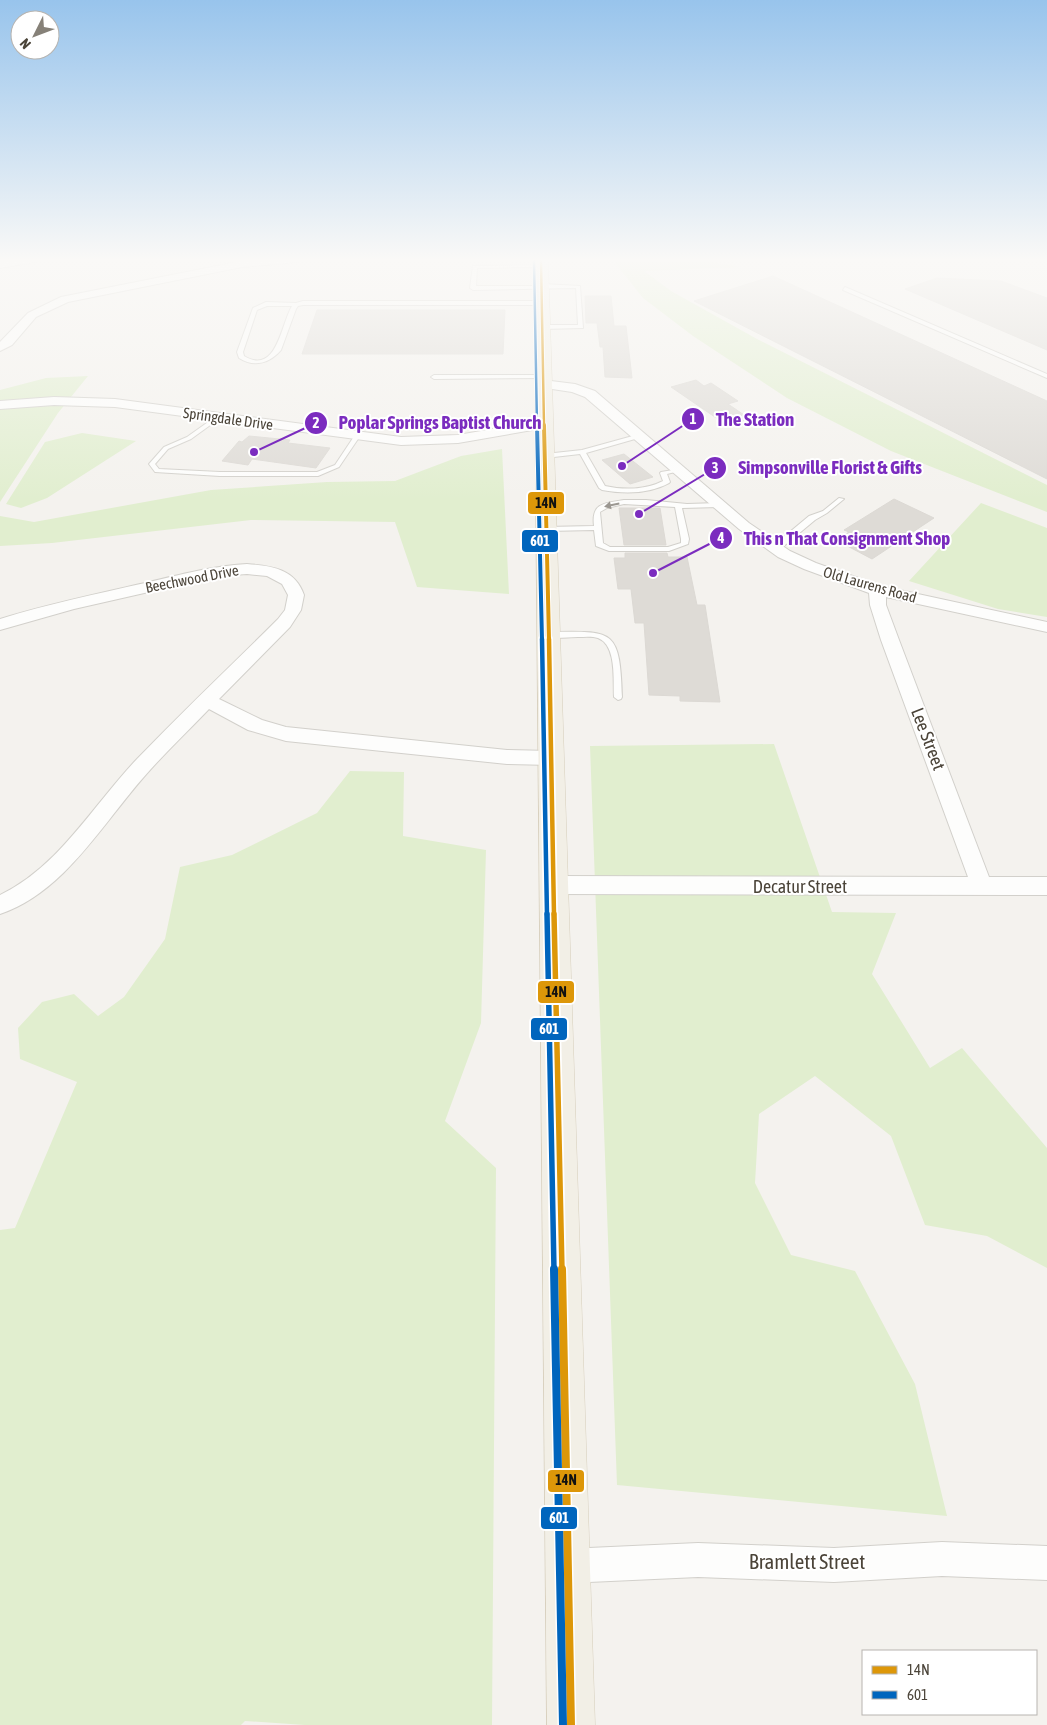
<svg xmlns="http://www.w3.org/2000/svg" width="1047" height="1725" viewBox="0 0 1047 1725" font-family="'Asap Condensed',sans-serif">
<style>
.green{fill:#e1eecf}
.building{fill:#dedbd6;stroke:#dcd9d4}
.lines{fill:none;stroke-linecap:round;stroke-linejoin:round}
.service-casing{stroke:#d2d0cb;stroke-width:2}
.minor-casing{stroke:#d2d0cb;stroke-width:2}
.primary-casing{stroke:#d6cebb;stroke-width:1}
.service{fill:#fdfdfc;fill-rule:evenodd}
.minor{fill:#fdfdfc;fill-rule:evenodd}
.primary{fill:#f2efe6;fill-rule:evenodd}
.bus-1-far4-casing{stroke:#fff;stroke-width:4.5}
.bus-1-far3-casing{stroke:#fff;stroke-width:6}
.bus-1-far2-casing{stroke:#fff;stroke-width:8}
.bus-1-far1-casing{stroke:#fff;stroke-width:9}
.bus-1-casing{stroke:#fff;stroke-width:11}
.bus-2-far4-casing{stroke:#fff;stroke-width:4.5}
.bus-2-far3-casing{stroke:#fff;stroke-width:6}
.bus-2-far2-casing{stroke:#fff;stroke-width:8}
.bus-2-far1-casing{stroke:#fff;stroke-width:9}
.bus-2-casing{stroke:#fff;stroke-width:11}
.bus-1-far4{stroke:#dd9709;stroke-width:2.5}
.bus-1-far3{stroke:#dd9709;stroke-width:4}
.bus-1-far2{stroke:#dd9709;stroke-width:4.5}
.bus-1-far1{stroke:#dd9709;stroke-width:5.5}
.bus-1{stroke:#dd9709;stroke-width:8}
.bus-2-far4{stroke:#0065bd;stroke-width:2.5}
.bus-2-far3{stroke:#0065bd;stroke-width:4}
.bus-2-far2{stroke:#0065bd;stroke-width:4.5}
.bus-2-far1{stroke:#0065bd;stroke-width:5.5}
.bus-2{stroke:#0065bd;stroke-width:8}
.oneway{fill:#9b9791}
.labels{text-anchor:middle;stroke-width:4;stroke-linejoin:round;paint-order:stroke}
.far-street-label{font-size:15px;fill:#4b4439;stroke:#fff}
.street-label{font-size:18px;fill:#4b4439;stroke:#fff}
.near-street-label{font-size:21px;fill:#4b4439;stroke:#fff}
.leader{fill:none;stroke:#7b2cbf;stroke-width:2}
.callout-dot{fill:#7b2cbf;stroke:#fff;stroke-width:2}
.mark-label{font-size:15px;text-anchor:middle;font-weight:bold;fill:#fff}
.callout-label{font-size:19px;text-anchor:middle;font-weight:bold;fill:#7b2cbf;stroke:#fff;stroke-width:4;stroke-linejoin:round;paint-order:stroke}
.line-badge{stroke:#fff;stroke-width:2}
.badge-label{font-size:14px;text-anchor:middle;font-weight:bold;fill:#fff}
.pale-badge-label{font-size:14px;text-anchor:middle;font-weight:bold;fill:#111}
</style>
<rect width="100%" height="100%" fill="#f4f2ee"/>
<path class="green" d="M612 259H694L741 267 644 271 671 291 757 339 1047 485V512L891 451 787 398 693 336 643 298Z
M88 376 58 413 0 502V390L46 378Z
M82 433 136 441 47 498 21 508 6 504 45 442Z
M502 449 509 594 417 587 395 522 251 520 52 543 0 546V516L34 522 211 490 327 482 395 481 461 456Z
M981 503 1047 528V617L998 609 909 581Z
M774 744 832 912 896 913 872 974 930 1068 962 1048 1047 1148V1268L987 1236 925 1225 891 1136 815 1076 759 1114 755 1183 791 1255 855 1271 915 1384 947 1516 617 1485 590 746Z
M350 771 404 772 403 836 486 850 481 1023 445 1121 496 1168 492 1725H305L245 1721 241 1725H0V1230L15 1228 77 1082 20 1059 18 1028 42 1002 74 994 98 1016 124 997 165 939 180 867 232 855 317 813Z"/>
<path class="building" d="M773 276 1047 401V479L694 301Z
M937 278 1001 281 1047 298V350L905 289Z
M585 296H611L614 326H626L632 378 605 377 603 347H600L597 323H586Z
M317 310H505L503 354H302Z
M696 380 704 386 711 383 738 401 728 404 750 419 728 426 671 387Z
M249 436 290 440 288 443 330 448 316 468 252 459 248 465 222 461 239 441 242 442Z
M624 454 653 477 630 484 602 460Z
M894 499 934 518 872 559 836 540 849 532 844 530Z
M619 508H660L666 545H624Z
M625 553H667L668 557H687L697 605H705L720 702 680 701V696L649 695 644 623H635L631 589H618L614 558H625Z"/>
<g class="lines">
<g class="service-casing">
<path id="service" d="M543 265 541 267 477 268 476 286H540L542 284 580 286 583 328 542 329 539 327 542 325H578L576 288 473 290 470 288 473 266Z
M845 287 1047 374V378L843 290Z
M303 301H542L545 303 542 305H303L298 306 296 309 281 350C270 363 254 368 239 358L237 352 253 308 266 302 296 303ZM267 306H292C281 324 277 376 244 356L243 352 257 310Z
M543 375 545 376V378L434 379 431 377 434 375Z
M218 415 221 417 220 418 191 439 168 449 155 464 159 469 220 472H317L335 465 355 435 360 436 339 467 318 476H220L155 472 149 464 164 447 187 437Z
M640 434 642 435V437L586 453 605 486C623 490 646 490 663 481L660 473 661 472 679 469V471L667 474 670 482 669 483C649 494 624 494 602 490L599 488 580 454 545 458 542 456 545 454 582 450Z
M839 498 844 499 827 513 815 520 779 550H773V546L809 516 823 511Z
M624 500H646L687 504 719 503 722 505 719 507 682 508 689 539 688 544 669 551H609L596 546 594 530 547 531 543 529 547 527 594 526C591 503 604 503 624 500ZM624 504 675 507 681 539V543L668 547H610L603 543 600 512 607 508Z
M549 632C613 631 620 628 622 697L621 699 618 700 614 697C613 681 617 645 598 638 592 636 584 637 578 637 568 637 556 639 546 637V633Z"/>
</g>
<g class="minor-casing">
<path id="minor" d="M18 259H40L35 262 0 268V262Z
M265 259H301L296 262 242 267 68 302 36 317 12 345 0 351V342L28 313 61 297 242 261Z
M543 380 575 384 595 391 749 523 790 551 816 563 881 586 1047 622V632L886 597V605L899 640 989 877H1047V895L553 894 545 891 542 885 545 879 553 876 968 877 881 640 870 605 869 593 804 569 778 557 739 529 585 397 572 392 539 387 537 384Z
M54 397 115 399 401 437 458 435 544 420 551 424 544 428 458 443 401 445 115 407 54 405 0 409V401Z
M247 564C272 566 295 569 304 595L301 610 290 627 219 699 262 720 286 727 507 750 551 751 558 753 561 758 558 763 551 765 507 764 286 741 248 730 209 709C190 729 169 749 150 770 105 819 66 892 0 914V895C59 867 93 805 137 759 183 711 231 666 278 619L285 610 288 595 282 584 267 576 247 574 219 576 74 609 0 630V619C48 604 96 594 145 583 179 575 212 566 247 564Z
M942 1542 1047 1546V1580L942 1576 834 1582 698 1577 567 1583 555 1578 550 1566 555 1554 567 1549 698 1543 834 1548Z"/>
</g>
<g class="primary-casing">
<path id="primary" d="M534 259H548L595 1725H547Z"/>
</g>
<use href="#service" class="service"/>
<use href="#minor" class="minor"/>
<use href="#primary" class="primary"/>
<g class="bus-1-far4-casing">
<path id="bus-1-far4" d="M541 259 544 426"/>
</g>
<g class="bus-1-far3-casing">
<path id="bus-1-far3" d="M544 425 549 640"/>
</g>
<g class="bus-1-far2-casing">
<path id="bus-1-far2" d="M549 639 554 915"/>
</g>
<g class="bus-1-far1-casing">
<path id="bus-1-far1" d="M554 914 562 1270"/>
</g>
<g class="bus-1-casing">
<path id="bus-1" d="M562 1269 571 1725"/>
</g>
<g class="bus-2-far4-casing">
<path id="bus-2-far4" d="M534 259 537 426"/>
</g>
<g class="bus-2-far3-casing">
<path id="bus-2-far3" d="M537 425 542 640"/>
</g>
<g class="bus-2-far2-casing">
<path id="bus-2-far2" d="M542 639 547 915"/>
</g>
<g class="bus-2-far1-casing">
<path id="bus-2-far1" d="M547 914 554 1270"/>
</g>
<g class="bus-2-casing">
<path id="bus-2" d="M554 1269 563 1725"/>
</g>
<use href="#bus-1-far4" class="bus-1-far4"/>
<use href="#bus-1-far3" class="bus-1-far3"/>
<use href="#bus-1-far2" class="bus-1-far2"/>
<use href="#bus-1-far1" class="bus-1-far1"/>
<use href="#bus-1" class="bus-1"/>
<use href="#bus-2-far4" class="bus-2-far4"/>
<use href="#bus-2-far3" class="bus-2-far3"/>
<use href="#bus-2-far2" class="bus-2-far2"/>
<use href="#bus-2-far1" class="bus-2-far1"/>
<use href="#bus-2" class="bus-2"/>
</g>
<defs><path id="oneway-solid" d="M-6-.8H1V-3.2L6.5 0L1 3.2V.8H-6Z" transform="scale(1.25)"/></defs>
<use class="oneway" href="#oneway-solid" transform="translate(612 505) rotate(168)"/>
<linearGradient id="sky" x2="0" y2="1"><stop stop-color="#98c4ec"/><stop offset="0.52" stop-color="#faf9f7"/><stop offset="1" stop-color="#faf9f7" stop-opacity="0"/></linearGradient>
<rect width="1047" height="500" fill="url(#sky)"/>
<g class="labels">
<g class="far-street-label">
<text transform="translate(228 419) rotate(8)" y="5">Springdale Drive</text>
<text transform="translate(192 579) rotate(-11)" y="5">Beechwood Drive</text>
<text transform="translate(870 585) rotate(16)" y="5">Old Laurens Road</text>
</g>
<g class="street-label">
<text transform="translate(928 739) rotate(69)" y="6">Lee Street</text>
<text x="800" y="893">Decatur Street</text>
</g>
<g class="near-street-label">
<text x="807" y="1569">Bramlett Street</text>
</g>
</g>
<path class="leader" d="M622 466L693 419M254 452L316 423M639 514L715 468M653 573L721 538"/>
<g class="callout-dot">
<circle cx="622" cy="466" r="5"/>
<circle cx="254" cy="452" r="5"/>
<circle cx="639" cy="514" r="5"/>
<circle cx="653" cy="573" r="5"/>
<circle cx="693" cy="419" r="12"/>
<circle cx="316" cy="423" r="12"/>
<circle cx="715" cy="468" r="12"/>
<circle cx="721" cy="538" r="12"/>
</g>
<g class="mark-label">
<text x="693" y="424">1</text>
<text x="316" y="428">2</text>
<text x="715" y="473">3</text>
<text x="721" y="543">4</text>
</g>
<g class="callout-label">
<text x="755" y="426">The Station</text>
<text x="440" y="429">Poplar Springs Baptist Church</text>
<text x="830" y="474">Simpsonville Florist &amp; Gifts</text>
<text x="847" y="545">This n That Consignment Shop</text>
</g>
<g class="line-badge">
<rect x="527" y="491" width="38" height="24" rx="5" fill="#dd9709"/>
<rect x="521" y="529" width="38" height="24" rx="5" fill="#0065bd"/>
<rect x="537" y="980" width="38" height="24" rx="5" fill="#dd9709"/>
<rect x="530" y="1017" width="38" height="24" rx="5" fill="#0065bd"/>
<rect x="547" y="1469" width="38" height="24" rx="5" fill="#dd9709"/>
<rect x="540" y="1506" width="38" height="24" rx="5" fill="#0065bd"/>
</g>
<g class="badge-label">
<text x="540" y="546">601</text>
<text x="549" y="1034">601</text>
<text x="559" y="1523">601</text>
</g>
<g class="pale-badge-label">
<text x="546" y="508">14N</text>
<text x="556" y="997">14N</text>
<text x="566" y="1485">14N</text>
</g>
<rect x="862" y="1650" width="175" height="65" fill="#ffffff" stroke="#b7b4b0"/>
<rect x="872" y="1666" width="25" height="8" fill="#dd9709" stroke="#b7b4b0"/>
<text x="907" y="1675" font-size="15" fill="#4b4439">14N</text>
<rect x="872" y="1691" width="25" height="8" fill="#0065bd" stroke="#b7b4b0"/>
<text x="907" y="1700" font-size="15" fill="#4b4439">601</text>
<g transform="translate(35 35) rotate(228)"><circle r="24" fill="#ffffff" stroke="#b7b4b0"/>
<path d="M0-4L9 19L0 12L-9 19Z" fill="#868178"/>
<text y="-8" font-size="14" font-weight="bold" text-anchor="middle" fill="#4b4439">N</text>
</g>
</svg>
